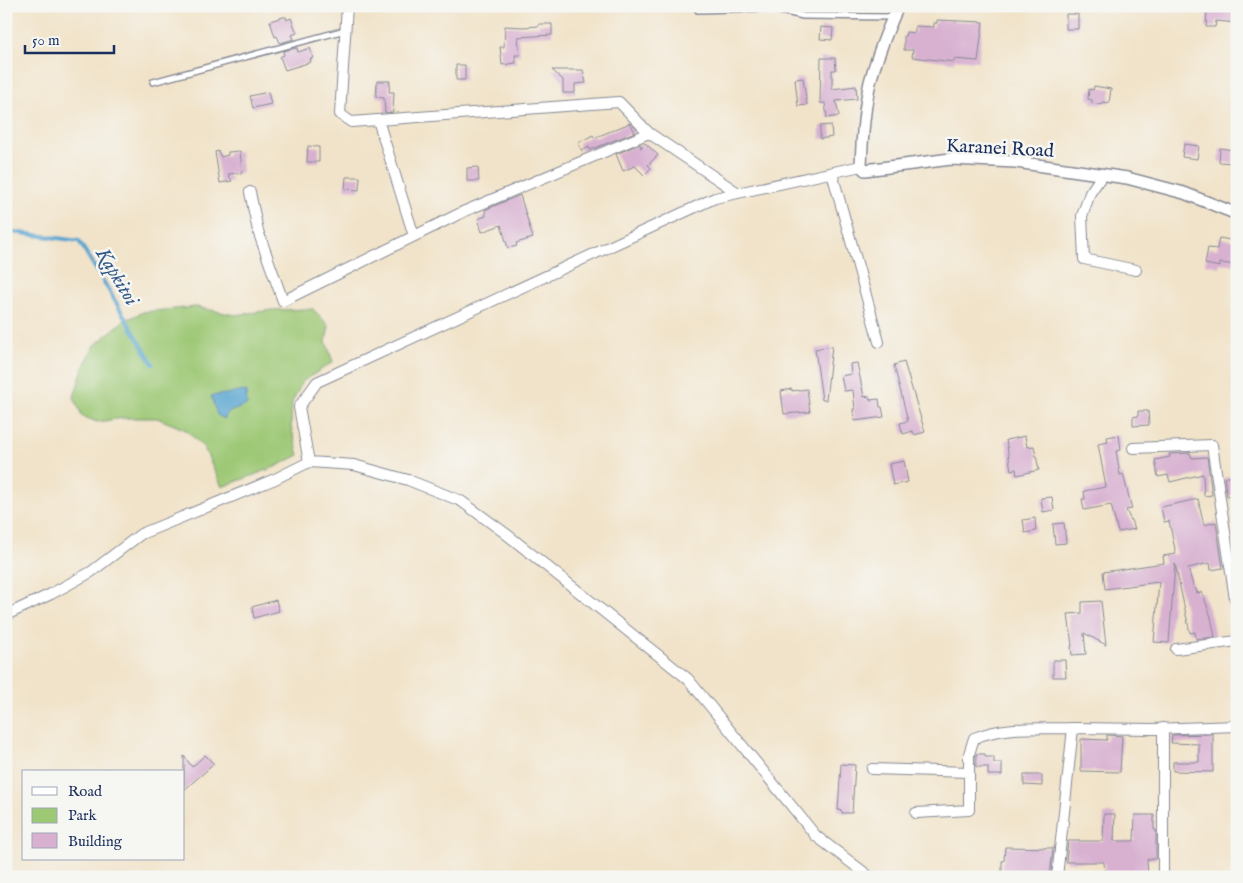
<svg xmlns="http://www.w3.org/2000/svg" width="1243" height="883" viewBox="0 0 1243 883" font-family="'IM FELL English',serif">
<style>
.green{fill:#9dc874;stroke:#5c7c69}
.water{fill:#59a5d1;stroke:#3a6a98}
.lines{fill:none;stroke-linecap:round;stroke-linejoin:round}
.stream{stroke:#59a5d1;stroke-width:4}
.building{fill:#d8b1d1}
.service-casing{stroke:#868994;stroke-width:8}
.minor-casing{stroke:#868994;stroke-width:12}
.tertiary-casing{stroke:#868994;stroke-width:14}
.service{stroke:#fff;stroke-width:5}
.minor{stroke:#fff;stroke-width:10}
.tertiary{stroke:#fff;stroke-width:11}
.labels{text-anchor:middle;stroke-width:5;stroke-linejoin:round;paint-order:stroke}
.street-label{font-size:19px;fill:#1b2f5e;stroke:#f6f6f2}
.water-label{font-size:20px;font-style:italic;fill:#315886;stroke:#f6f6f2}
</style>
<rect width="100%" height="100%" fill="#f6f6f2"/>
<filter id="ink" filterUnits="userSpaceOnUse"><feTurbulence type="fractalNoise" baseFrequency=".02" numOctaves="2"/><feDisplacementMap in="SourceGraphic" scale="10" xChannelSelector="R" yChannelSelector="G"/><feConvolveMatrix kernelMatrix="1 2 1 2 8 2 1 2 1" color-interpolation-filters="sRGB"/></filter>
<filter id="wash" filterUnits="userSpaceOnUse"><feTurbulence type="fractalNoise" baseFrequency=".0096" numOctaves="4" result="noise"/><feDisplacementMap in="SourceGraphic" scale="20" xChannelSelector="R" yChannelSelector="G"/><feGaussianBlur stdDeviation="1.12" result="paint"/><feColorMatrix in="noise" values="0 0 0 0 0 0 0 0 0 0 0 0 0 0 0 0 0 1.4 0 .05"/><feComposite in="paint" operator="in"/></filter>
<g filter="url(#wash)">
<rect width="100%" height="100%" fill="#f1e3c9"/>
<path class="green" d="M196 307 235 315 272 310 313 309 329 326 326 341 333 362 303 381 292 402 291 427 299 455 275 467 222 487 204 448 186 430 157 418H124L97 422 82 416 74 397 83 368 94 346 122 322 143 312Z"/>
<path class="water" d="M246 391 247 405 227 413 225 419 217 415 211 396Z"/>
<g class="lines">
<path class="stream" d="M6 231 79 241 153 364"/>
</g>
<g id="blocks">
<path class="building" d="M1207 10 1237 12V23L1216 21 1215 27H1206Z
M1066 14H1078V29H1066Z
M283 17H286L287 20 291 18 297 33 292 35 294 39 280 43 277 36 275 37 270 21Z
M937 20 983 22 978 61 954 59V62L912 57 913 50H904V36H905L906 32 915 33V26L934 27V23H937Z
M539 24H552V35L518 37 520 55H515L516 63 502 65 500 47H504L505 26 523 27 539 26Z
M821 27 833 28 832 40 820 39Z
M297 48 298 52 310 48 313 58 310 59 311 62 285 70 280 57 284 55 283 51Z
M821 58H835L836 70H832V89L856 86 857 99 836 101 839 116 827 118 825 103H820Z
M456 65H465V80H456Z
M552 70H583L586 83 575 84V93H563V80Z
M803 78 807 105 798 106 795 79Z
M377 81H390L389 92H394L393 112 385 113 384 98 376 97Z
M1094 86 1111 89 1109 103 1102 102V105L1092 103V100L1088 99 1089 89 1093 90Z
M268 92 271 104 253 108 250 96Z
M630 123 635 132 590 150 589 147 582 151 578 143 593 135 594 138Z
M831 125 832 137 820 139V126Z
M645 143 658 155 648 165 651 168 644 175 635 166 623 171 616 154 640 144 641 148Z
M1184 144 1199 146 1197 159 1182 157Z
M308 146 319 147V162H307Z
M1220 148 1234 150 1233 163 1219 162Z
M218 151 221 157 228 155V152L240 151 242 173 228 174 232 181 220 183 215 152Z
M478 167 479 181H467V168Z
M346 177H360L359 190 345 189Z
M520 195 533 238 516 243 517 246 508 248 501 225 482 232 478 219 486 216 485 210Z
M1219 238 1237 241V265L1220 263V267L1205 264 1208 248 1217 249Z
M832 346 826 400H822L815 349Z
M904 362 925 432 914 435 913 431 903 434 900 423 908 421 894 365Z
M857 363 864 397 869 396 870 400 879 399 880 407H882L884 417 854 421 853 409H855L853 390 844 391 841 376 851 374 850 364Z
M792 389V391L807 389 810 412 784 414 781 391Z
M1138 411H1148L1149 425 1133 426V417L1138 416Z
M1119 435 1121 450 1116 451 1120 475 1123 474 1132 509 1126 510 1135 529 1118 532 1111 505 1084 510 1082 499H1085L1084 491 1106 487 1098 444 1108 442 1107 437Z
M1025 436 1027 447 1034 446 1039 470 1017 475 1016 469 1011 470 1006 440Z
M1190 453 1192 458 1207 457 1212 495 1204 496 1203 474 1170 482 1168 475 1158 477 1155 460 1170 457 1169 454Z
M904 461 908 482 893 485 889 464Z
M1237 475V494L1227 496 1224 478Z
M1052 497 1054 510 1043 512 1041 498Z
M1198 499 1204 525 1216 522 1223 568 1211 570 1210 563 1188 568 1194 589H1196L1197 593 1202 592 1211 617 1215 637 1196 639 1195 632 1190 633 1175 564 1169 643 1154 642 1159 582 1105 589 1103 572 1164 563 1163 556 1176 554 1169 521 1164 522 1161 507Z
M1035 518 1036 531 1025 533 1023 520Z
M1064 523 1066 543 1055 544 1053 524Z
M276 600 279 611 254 618 252 607Z
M1101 601 1106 645 1084 633 1086 654 1072 655 1071 646H1072L1068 614 1082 613V602Z
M1053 660H1065L1066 677H1053Z
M1213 734V772L1173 771V762H1199V744L1171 743 1172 735Z
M1107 735 1122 736 1120 772 1081 771V739L1107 740Z
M976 754H985V757H994V763H1002V775H988V767H976Z
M205 755 214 764 184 790V756L192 767Z
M841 764 855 765 852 813H842V811L838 810Z
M1024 775H1042V786L1024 785Z
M1104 814H1115L1114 841H1134L1135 815H1154V830H1156V859H1147L1148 877H1105L1104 862H1066L1068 841H1103Z
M1005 847 1053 848 1050 877H1002V861H1004Z"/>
</g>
</g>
<g filter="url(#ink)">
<use href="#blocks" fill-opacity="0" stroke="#868994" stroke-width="1"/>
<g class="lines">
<g class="service-casing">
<path id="service" d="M698 10 767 8 803 16 893 17
M153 82 345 30"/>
</g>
<g class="minor-casing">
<path id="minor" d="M347 6 340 114 351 122 619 102 649 133 738 193
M378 120 414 236
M832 173 879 342
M1103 174 1090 193 1082 216 1084 259 1136 270
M250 192 258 231 283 301 465 211 649 133
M1133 448 1212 445 1235 599 1237 600
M309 462 299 407 317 382 715 198 861 166
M6 615 51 594 91 572 141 534 275 479 309 462 354 465 408 480 461 501 505 533 688 679 816 836 870 877
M1176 649 1237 641
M1163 728V877
M872 769 969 772
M916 813 969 810V754L974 738C1007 725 1038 729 1073 728
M1057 877 1073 728 1152 729 1237 726"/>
</g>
<g class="tertiary-casing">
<path id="tertiary" d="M898 6C887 31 877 56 870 82 864 110 862 138 861 166L865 170 951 159 1016 162 1127 178 1184 193 1237 214"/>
</g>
<use href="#service" class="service"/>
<use href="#minor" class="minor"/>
<use href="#tertiary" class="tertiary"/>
</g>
</g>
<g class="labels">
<g class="street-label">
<text transform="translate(1000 147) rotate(3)" y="7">Karanei Road</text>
</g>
<g class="water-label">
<text transform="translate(118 276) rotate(59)" y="7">Kapkitoi</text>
</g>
</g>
<rect width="1243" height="883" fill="none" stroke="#f6f6f2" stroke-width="25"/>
<rect x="22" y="770" width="162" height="90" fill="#f6f6f2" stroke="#9ea6b7"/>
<rect x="32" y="787" width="25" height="8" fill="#ffffff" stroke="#9ea6b7"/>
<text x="68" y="796" font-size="15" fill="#1b2f5e">Road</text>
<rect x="32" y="808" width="25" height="15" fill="#9dc874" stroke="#9ea6b7"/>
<text x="68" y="820" font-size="15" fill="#1b2f5e">Park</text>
<rect x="32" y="833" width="25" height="15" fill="#d8b1d1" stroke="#9ea6b7"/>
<text x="68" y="846" font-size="15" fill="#1b2f5e">Building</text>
<path d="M25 45v8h89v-8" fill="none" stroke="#1b2f5e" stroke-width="2.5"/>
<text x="32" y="45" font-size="15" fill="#1b2f5e" stroke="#f6f6f2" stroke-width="4" paint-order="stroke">50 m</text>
</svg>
